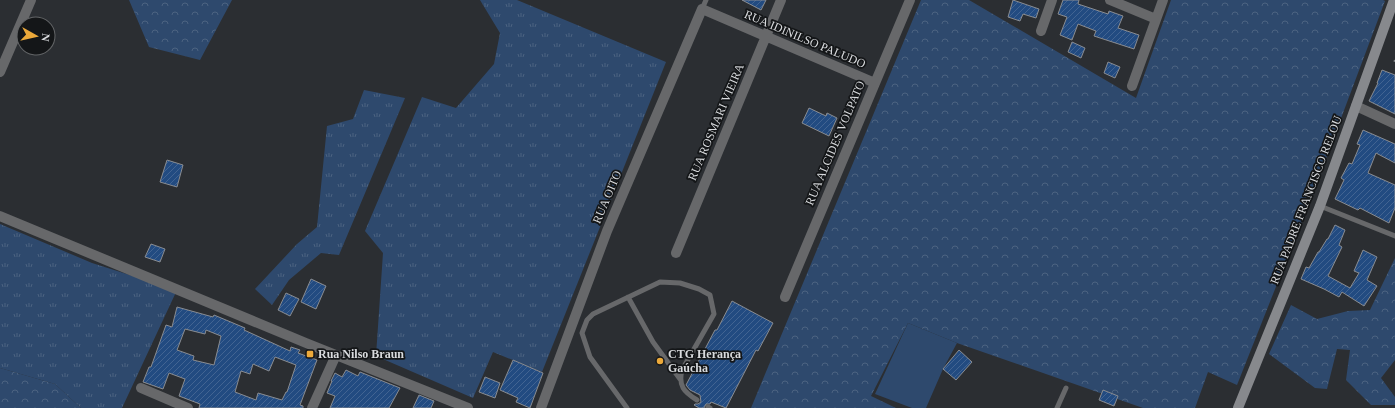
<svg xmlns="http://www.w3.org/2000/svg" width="1395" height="408" viewBox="0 0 1395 408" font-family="Georgia,serif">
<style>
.grass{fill:url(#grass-tufts)}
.forest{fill:url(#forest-crowns)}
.pitch{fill:#2e496d}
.building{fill:url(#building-hatch);stroke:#898c91;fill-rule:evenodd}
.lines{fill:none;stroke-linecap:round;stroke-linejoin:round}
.path{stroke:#808386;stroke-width:2;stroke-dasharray:2 3;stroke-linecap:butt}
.lane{stroke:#67686a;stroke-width:5}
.street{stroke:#67686a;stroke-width:10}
.secondary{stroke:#87898d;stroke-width:10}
.poi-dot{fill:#eca93a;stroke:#141618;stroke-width:1.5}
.labels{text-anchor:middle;stroke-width:3.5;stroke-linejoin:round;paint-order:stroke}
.street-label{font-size:12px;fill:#d9dbde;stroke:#141618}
.poi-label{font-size:12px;font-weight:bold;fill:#d9dbde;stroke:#141618;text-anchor:start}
</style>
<defs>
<pattern id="grass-tufts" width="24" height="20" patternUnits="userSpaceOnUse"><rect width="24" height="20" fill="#2e496d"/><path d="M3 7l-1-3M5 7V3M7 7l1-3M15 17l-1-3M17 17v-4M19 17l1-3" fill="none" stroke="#4c6381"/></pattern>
<pattern id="forest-crowns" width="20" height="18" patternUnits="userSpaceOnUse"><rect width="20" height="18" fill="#2e496d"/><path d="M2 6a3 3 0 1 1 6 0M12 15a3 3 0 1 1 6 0" fill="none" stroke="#4c6381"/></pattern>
<pattern id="building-hatch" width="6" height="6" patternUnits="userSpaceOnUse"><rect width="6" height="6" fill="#224b81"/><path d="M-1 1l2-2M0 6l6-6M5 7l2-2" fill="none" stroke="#426492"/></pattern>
</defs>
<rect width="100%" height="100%" fill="#2b2e32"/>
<path class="grass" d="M480 0H517L666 62 542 372 493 352 473 398 376 356 383 253 365 231 422 97 456 108 494 64 500 33Z
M364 90 405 98 339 255 321 253 289 280 272 305 255 289 297 244 317 227 327 126 353 119Z
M0 224 92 263 177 290 122 408H81L55 384 0 368Z"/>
<path class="forest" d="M129 0H232L200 60 149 47Z
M921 0H969L1136 98 1171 0H1383L1385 1 1310 201 1237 385 1208 372 1195 408H1143L957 343 908 323 871 396 896 408H751Z
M1395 258V360L1381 378 1395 397V405H1371L1346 380 1350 350 1337 349 1327 389 1315 388 1269 354 1291 305 1317 319 1348 311 1370 310Z
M0 368 55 384 81 408H0Z"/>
<path class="pitch" d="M908 323 957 343 943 369 926 408H912L875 394Z"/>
<path class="building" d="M742 0H766L761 10Z
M1013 0 1039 9 1036 18 1023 14 1020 21 1008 17Z
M1063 0H1079L1078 4 1108 14 1109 11 1123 16 1118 28 1139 35 1134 49 1094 36 1096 31 1078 24 1072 40 1060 35 1067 17 1058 14Z
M1072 42 1085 48 1081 58 1068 52Z
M1108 62 1120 67 1115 78 1104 73Z
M1382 70 1395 75V114L1369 101 1378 83H1377Z
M809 108 826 116 827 113 837 118 829 136 802 123Z
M1363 130 1395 144V163L1376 153 1368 173 1395 185V208L1389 223 1360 208 1358 210 1335 199 1344 180 1341 178 1349 163 1352 164 1360 145 1357 144Z
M167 160 183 165 177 187 160 182Z
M1335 225 1345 230 1339 245 1342 247 1328 276 1350 288 1359 273 1354 271 1363 250 1377 257 1367 280 1377 286 1364 306 1342 292 1339 297 1324 289 1301 279 1306 267 1309 268 1318 252H1319L1327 239H1328Z
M151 244 165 249 160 262 145 257Z
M311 279 326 286 316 309 301 302Z
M286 293 299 299 290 316 278 310Z
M732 301 773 323 758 351 756 350 726 408 711 402 710 404H706L704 408H699L694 405 695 404H698L701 402 700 395 690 390 686 385 715 330H717Z
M177 307 213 317 214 315 245 328 244 330 290 351 291 347 300 350 298 353 317 360 300 405 303 406V408H199L200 404 179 396 185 379 169 373 163 389 143 382 149 367H151L166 325 172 327ZM185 329 205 334 206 330 221 336 214 365 193 360 194 356 177 350ZM275 357 296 365 287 392H286L282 400 258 393 256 400 235 392 241 371 250 374 253 364 269 371Z
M959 350 972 362 956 380 943 369Z
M513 360 543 373 530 408 516 402 518 398 500 390Z
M346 370 358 376 360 372 400 388 389 408H330L335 396 327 393 332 381H331L335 373 342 377Z
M485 377 500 383 495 398 479 392Z
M1103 390 1118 396 1114 406 1099 400Z
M419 395 434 401 431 408H413Z"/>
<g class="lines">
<path class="path" d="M1395 60 1394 63H1395"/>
<path class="lane" d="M702 9 706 0
M1320 206 1395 236
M628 297 653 342 680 379
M708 407 710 408
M627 408 590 357 582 333 587 320 593 314 660 282 680 283 699 289 710 295 714 314 682 370C678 386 684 392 697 400
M1057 408 1066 388"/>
<path class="street" d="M1110 0 1156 19
M1041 31 1052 0
M0 72 31 0
M1132 86 1163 0
M1356 106 1395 124
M0 216 306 343 468 408
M676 253 781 0
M785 297 910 0
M141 388 188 408
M312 408 336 355
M541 408 607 231 702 9 875 83"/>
<path class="secondary" d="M1238 408 1320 206 1394 0"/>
</g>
<g class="poi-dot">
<rect x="306" y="350" width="8" height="8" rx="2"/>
<circle cx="660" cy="361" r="4"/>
</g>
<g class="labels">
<g class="street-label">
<text transform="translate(805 39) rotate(23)" y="4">RUA IDINILSO PALUDO</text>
<text transform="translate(716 122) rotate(-67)" y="4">RUA ROSMARI VIEIRA</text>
<text transform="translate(835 143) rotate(-67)" y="4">RUA ALCIDES VOLPATO</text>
<text transform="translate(607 197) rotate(-67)" y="4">RUA OITO</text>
<text transform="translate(1306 200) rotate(-69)" y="4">RUA PADRE FRANCISCO RELOU</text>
</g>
<g class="poi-label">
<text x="318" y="358">Rua Nilso Braun</text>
<text x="668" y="358">CTG Herança<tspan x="668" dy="14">Gaúcha</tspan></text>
</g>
</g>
<g transform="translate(36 36) rotate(98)"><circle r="19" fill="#141618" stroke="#636567"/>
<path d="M0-3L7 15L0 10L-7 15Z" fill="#eca93a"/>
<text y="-6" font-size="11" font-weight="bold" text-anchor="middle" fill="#d9dbde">N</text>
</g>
</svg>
